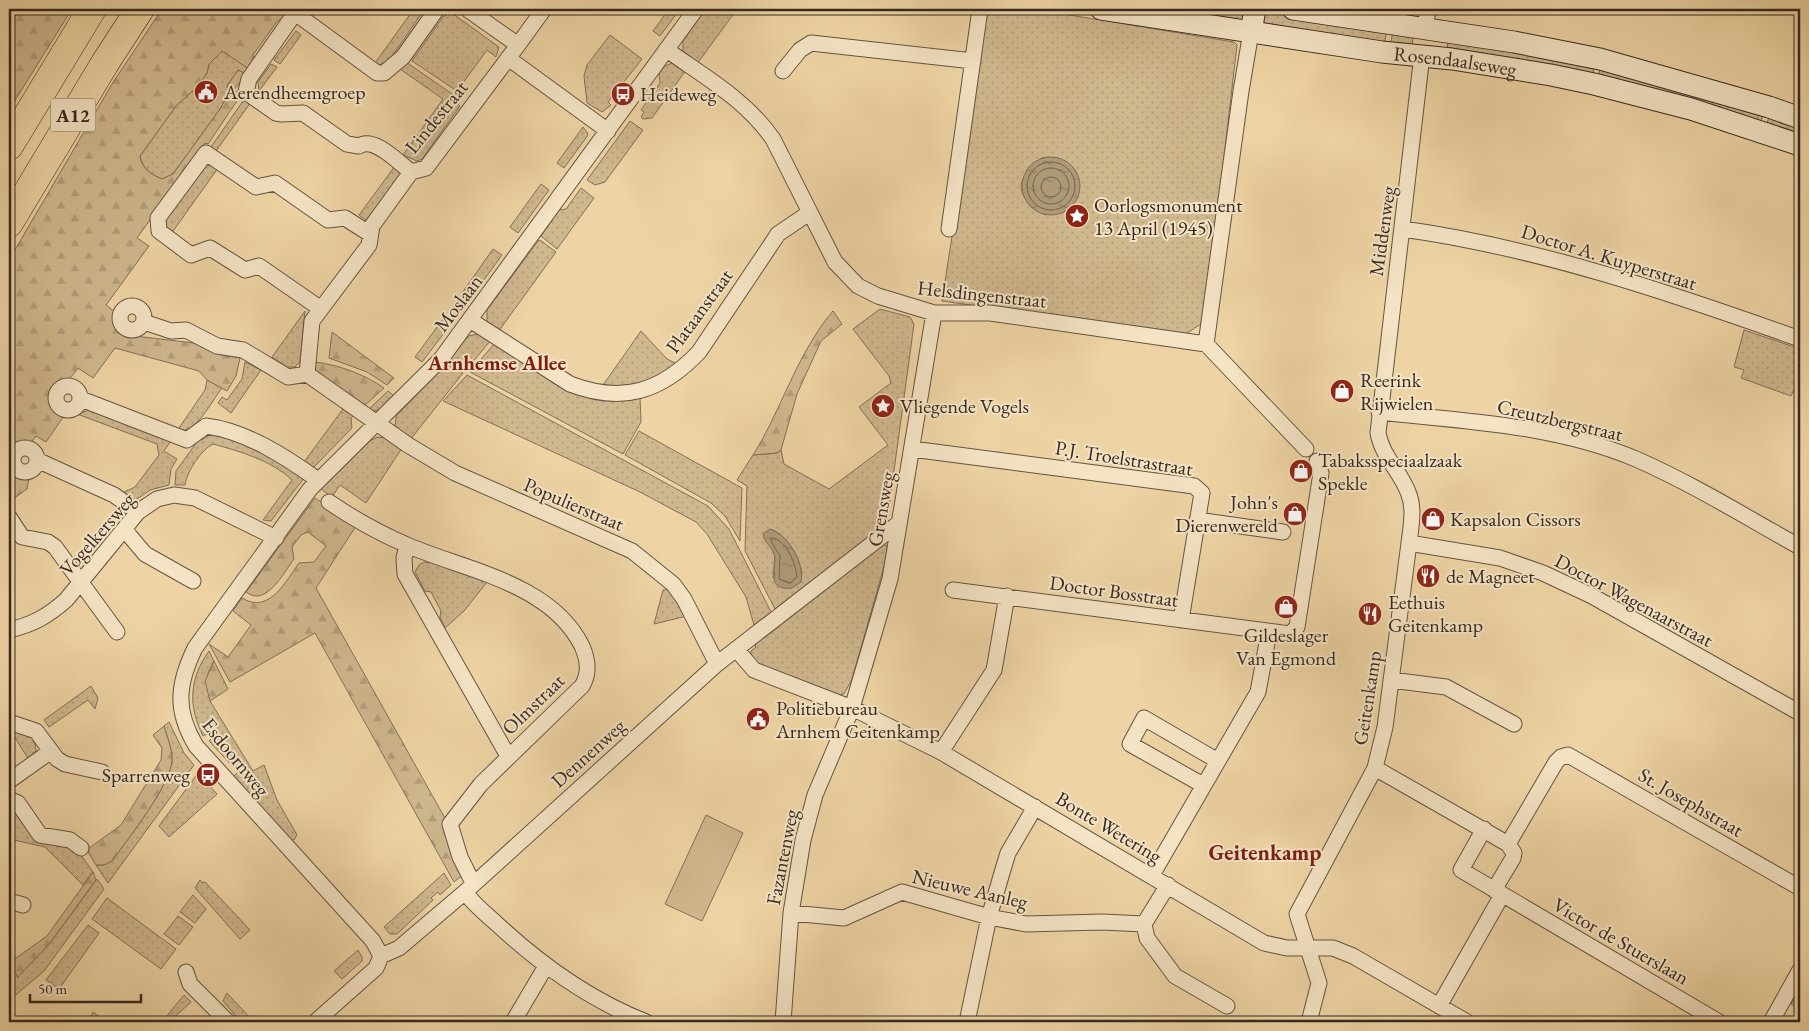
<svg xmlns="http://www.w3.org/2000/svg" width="1809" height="1031" viewBox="0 0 1809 1031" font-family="'EB Garamond',serif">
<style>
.green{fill:url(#green-dots);stroke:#827058;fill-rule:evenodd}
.forest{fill:url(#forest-firs);stroke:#827058}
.pitch{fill:#cfb78e;stroke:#827058}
.water{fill:url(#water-ripples);stroke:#7e6d55}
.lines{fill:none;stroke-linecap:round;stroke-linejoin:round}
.shore{stroke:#72624c;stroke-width:1}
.street-casing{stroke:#635442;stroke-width:17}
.secondary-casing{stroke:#352921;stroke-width:23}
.highway-casing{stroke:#352921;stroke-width:29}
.street{stroke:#f4e3c4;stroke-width:15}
.secondary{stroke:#f4e3c4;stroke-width:21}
.highway{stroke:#eed4a4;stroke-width:28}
.labels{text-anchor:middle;stroke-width:4;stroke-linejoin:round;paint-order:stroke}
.shield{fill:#f4e3c4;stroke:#6e6152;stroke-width:1}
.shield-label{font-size:19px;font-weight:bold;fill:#352921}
.street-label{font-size:20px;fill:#352921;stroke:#f4e3c4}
.poi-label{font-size:20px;fill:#352921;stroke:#f4e3c4;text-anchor:start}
.neighbourhood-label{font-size:21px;font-weight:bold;fill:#7a1f14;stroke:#f4e3c4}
.quarter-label{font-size:22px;font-weight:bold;fill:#7a1f14;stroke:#f4e3c4}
</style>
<defs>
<pattern id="green-dots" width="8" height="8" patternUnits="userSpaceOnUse" patternTransform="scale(1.25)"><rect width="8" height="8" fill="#cfb78e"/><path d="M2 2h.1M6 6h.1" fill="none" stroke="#b29d7a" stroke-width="1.8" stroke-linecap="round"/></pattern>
<pattern id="forest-firs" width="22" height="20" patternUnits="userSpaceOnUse" patternTransform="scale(1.25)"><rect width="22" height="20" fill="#cfb78e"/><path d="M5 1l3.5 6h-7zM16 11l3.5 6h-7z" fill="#b29d7a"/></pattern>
<pattern id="water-ripples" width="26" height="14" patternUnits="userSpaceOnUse" patternTransform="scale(1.25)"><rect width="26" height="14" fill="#af9a77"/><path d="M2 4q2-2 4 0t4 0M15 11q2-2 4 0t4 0" fill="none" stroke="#8f7e61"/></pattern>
</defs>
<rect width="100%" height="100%" fill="#eed4a4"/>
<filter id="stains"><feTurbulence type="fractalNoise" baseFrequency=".004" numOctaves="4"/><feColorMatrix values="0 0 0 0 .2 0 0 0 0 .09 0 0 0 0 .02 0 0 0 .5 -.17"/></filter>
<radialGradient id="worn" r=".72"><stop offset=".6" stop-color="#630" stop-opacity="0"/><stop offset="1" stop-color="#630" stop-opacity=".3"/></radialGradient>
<path class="green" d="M414 9 422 13 388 62 379 65 375 63Z
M669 9H680L660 36 653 31Z
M711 9H737L697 64 683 53V41L702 14 709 12Z
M991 9H1033L1234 42 1237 45 1207 304 1201 324 1184 335 942 301 987 11ZM1048 157 1057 159 1046 215C1034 210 1015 194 1023 179 1027 171 1036 164 1041 158Z
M1140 9H1245L1242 22Z
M1271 11 1387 29 1384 47 1265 28 1261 17 1264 12Z
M449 13H452L499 47 496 57 487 50 457 91 412 61 443 17Z
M1393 30 1413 37 1412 45 1390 48Z
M296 31 301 35 280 64 274 60Z
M610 35 642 59 608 102 611 105 602 112 587 103 584 76 587 65Z
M1448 39 1595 64 1592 76 1447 52Z
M222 50 249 69 246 74 238 70 227 86 230 91 220 109 173 174 162 179C151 175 142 168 140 156L176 106 198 86 207 73 209 64Z
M406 62 458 98 456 102 460 106 422 159 417 161 403 155 443 99 400 69Z
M672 63 686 70 652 118 643 119 641 117 644 112 641 110 660 83 659 73 665 66Z
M271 64 277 67 259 91 258 82Z
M1601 65 1764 112 1760 124 1598 78Z
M245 98 251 102 216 151 211 147Z
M1770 114 1800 124V139L1766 126Z
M630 121 643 130 605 182 595 185 587 180Z
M583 127 588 134 586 138 564 168 557 163Z
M207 165 218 168 171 234 165 227V218L203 167Z
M395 166 402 171 367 221 359 215Z
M541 184 549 190 518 233 510 227Z
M581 188 594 198 557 249 541 236 559 210 566 209Z
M540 240 556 252 498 332 487 322V310L538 241Z
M493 249 502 255 470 299 462 293Z
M880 309 910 317 914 324 887 522 775 609 745 551 747 486 737 480 753 455 777 453 781 450 784 464 829 489 888 445 859 407 891 383 889 376 853 329ZM770 529C787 534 797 555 802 572L773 578 775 556Z
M305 311 300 362 295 367H287L272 357Z
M446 315 454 320 422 362 415 357Z
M1744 330 1800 349V390L1795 388 1791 396 1741 378 1744 370 1734 367Z
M641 331 667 359 679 365 640 386 601 388Z
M479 334 491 340 466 370 449 361 468 336Z
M495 343 532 368 640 397 641 422 623 454 470 372Z
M245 362 261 370 231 413 218 403 222 397 227 400 242 379Z
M447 364 463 373 410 440 395 428 396 416Z
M467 375 708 506 729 529 771 612 754 625 746 597 707 534 696 522 640 492 443 401Z
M207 380 222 388C211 402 197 433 177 431L205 390Z
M388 391 394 396C387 403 380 414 368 410Z
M343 409 353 416 351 418 352 428 313 468 304 462Z
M89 410 164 437 170 442 164 451 177 459 171 469 169 485 150 490 134 501 122 493 135 487 159 455 157 444 77 414Z
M639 431 742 488 740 541 725 516 711 503 625 455Z
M210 434H219L270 454 304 478 271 521 263 520 292 480C273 461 239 451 213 444 201 450 187 471 185 485H175L176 471 199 439 202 440Z
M377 437 386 438 402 448 366 503 340 485 332 497 321 489 370 441Z
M883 544 887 546V556L852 679 844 694 832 696 763 670 751 656V651L756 647 755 644Z
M431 560 487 582 464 611 445 628 440 617 441 611 431 592 425 591 415 572 419 565 424 562 430 563Z
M671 589 687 616 654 624 663 590Z
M209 651 214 661 208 673 210 701 253 771 264 765 277 800 297 835 294 840H291L233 777 238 772 209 741 211 739 207 734 203 736C188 706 189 679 209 651Z
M91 686 98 698 95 709 88 700 49 727 44 720Z
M169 722 184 753 194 765 108 883 96 865H104L112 861C127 839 172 784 172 759 172 748 167 737 164 726Z
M9 728C24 731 35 733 36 751L29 760Z
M198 773 217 794 169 837 159 826Z
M9 805 38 842 67 845 78 851 93 872 83 885 45 847 9 839Z
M444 873 451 885 440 895 438 892 431 898 433 900 397 934H390L384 927Z
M97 879 104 889 44 971 11 999 9 995V983L50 943Z
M200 880 203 883 205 882 250 930 240 939 195 888Z
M193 895 206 909 195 923 180 912Z
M107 898 176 949 161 969 92 919Z
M178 916 193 927 179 945 164 934Z
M88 925 99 933 59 989 46 980Z
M358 950 362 957V961L342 979 334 971Z
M1800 987 1798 1009 1791 1004Z
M227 993 254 1022H241L223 1001Z
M184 995 191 1002 169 1022H162Z
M93 1012 107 1022H87Z"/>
<path class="forest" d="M9 9H72L9 110Z
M162 9H293L284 20H278L253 55 255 62 249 69 222 51 209 64 207 73 198 86 176 106 140 156C141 168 152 175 162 179L173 174 220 109 230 91 227 86 238 70 246 74 234 90 241 95 208 144 205 143 137 238 149 246 106 305 115 312 117 326 126 335 194 343 222 355 240 358 236 376 227 391 207 380 199 371 115 348 93 378 78 368C76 371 73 375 70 378 66 381 60 381 56 385 46 395 53 410 64 416L46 442 36 436 30 444C19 442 13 448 9 457V260L112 84Z
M833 311 842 324 821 341 797 394 781 450 777 453 753 455C782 409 797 353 833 311Z
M332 332 394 378 387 385 367 372 329 358Z
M315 362C339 365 364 374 384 388L363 407 315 371Z
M9 467 15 476 29 478 27 489 9 502Z
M315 498 356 526 316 588 446 820C441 839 455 858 464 874L454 882 315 633 230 682 209 644 228 657 251 625 233 611 242 598C269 615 286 581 299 563L314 562 326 546 308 532 301 535 292 547 294 559C284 572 266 608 246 592Z
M214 661 228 689 210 701 205 681Z
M164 726C167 737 172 748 172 759 172 784 127 840 112 861L104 865H96L88 852V849L121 825 161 760 162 748 153 735Z
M93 872 96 880 50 943 18 977 9 963 47 936Z"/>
<path class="pitch" d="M706 815 743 833 702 921 665 904Z"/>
<path class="water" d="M1022 186a29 29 0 1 1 58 0a29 29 0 1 1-58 0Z
M770 529C788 535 805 563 801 582L792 588C764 591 778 568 774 554 772 546 764 543 763 534Z"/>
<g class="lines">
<path class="shore" d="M1027 186a24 24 0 1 1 48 0a24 24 0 1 1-48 0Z
M1033 186a18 18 0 1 1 36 0a18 18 0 1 1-36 0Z
M1041 187a10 10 0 1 1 20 0a10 10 0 1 1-20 0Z
M772 538C786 539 796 564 797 577L790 583 779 579 780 556 771 541Z"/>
<g class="street-casing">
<path id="street" d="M298 9 295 13 377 73H384L403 57 437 9
M467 9 518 45 544 9
M295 13 249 79 246 92 276 113 282 114 303 113 347 144 359 146C374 136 398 162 411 172L426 168 518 45
M1425 30 1428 9
M667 50C705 77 746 100 773 139L835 262 858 286 878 296 934 313H990L1206 344
M508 58 608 131
M783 71 800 50 811 43 973 61
M949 229 980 9
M1403 229C1539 248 1671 293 1800 339
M120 318a12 12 0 1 1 24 0a12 12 0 1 1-24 0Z
M321 309 259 266 245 270 210 248 191 255 159 231 158 218 206 153 256 187 275 183 328 220 345 218 370 234
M470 320 570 384C622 404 661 392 699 352L778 234 809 213
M144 322 171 331 186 330 217 346 243 350 288 377 307 374 408 445 455 473 632 551 673 584 684 599 717 664
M1206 344 1241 91 1251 32
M1206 344 1306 449
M307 374 312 321 369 245 372 226 411 172
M56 398a12 12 0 1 1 24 0a12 12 0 1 1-24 0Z
M81 399 187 440 206 426C246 431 286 457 318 480
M1379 412C1464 421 1556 425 1636 459 1693 484 1746 517 1800 547
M13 460a12 12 0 1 1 24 0a12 12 0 1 1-24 0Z
M912 449 1194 486 1202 493 1181 620
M37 460 114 495 138 512
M329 502C354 519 381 534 409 546 469 571 551 584 582 646 588 660 590 673 582 686L481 784 450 824 460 857 473 883
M9 517 22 537 48 542 55 547 117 632
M1197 520 1283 532
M124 529 145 554 193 581
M1409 543 1500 558 1543 573 1592 596 1800 713
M407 545 404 558 405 574 508 756
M953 590 1290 634 1297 627 1321 473 1317 461
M9 630C32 625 48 616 66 600L138 512 157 499 174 495 195 498 276 538
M736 649 754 670 852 708 941 752 1264 943 1287 948H1333L1353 956 1467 1022
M1391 680 1446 687 1514 724
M9 722 36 731 57 759 65 764 102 772
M941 752 994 670 1007 596
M1375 768 1508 844
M9 781 51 751
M1203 785 1130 744 1144 718 1218 761
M9 799 18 803 40 835 70 840 81 848
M1484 829 1461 870 1719 1022
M1152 875 1258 692 1269 632
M1168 885 1144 924 1147 938 1175 976 1227 1006
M1494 890 1513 858 1514 853 1508 844 1556 762 1561 757 1568 755 1800 888
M465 892C473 904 486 914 497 924 541 965 590 1000 646 1022
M9 901 23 905
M791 913 844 918 902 892 989 917 1026 924 1102 922 1144 924
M381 956 373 941 196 746C175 711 177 685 195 648L310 489 441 359 696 9
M186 972 190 984 228 1022
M1439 1006 1502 895
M315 1022 376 968 381 956 399 948 465 892 717 664 899 523
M513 1022 546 966
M783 1022 791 913 803 840 815 795 852 708 890 579 934 313
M967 1022 989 917 1004 866 1008 853 1035 807
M1309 1022 1319 983 1297 914 1375 768 1385 727 1409 543C1411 526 1415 508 1408 492 1400 471 1382 456 1378 433L1422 55
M1771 1022 1800 970"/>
</g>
<g class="secondary-casing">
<g id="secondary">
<path id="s1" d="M1101 9 1382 52 1452 59 1551 75 1594 84 1691 109 1800 145"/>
<path d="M1293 9 1514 42 1600 59 1769 107 1800 118"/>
<path d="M1251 32 1255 9"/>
</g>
</g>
<g class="highway-casing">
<path id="highway" d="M9 146 92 9
M9 223 105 63 140 9"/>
</g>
<use href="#street" class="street"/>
<use href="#secondary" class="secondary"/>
<use href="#highway" class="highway"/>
</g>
<defs>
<g id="civic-disc" transform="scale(1.25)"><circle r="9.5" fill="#8f2418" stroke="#f4e3c4"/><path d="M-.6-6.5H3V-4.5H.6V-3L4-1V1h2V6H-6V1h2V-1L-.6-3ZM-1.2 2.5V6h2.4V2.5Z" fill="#fff"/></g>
<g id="bus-disc" transform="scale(1.25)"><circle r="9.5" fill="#8f2418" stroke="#f4e3c4"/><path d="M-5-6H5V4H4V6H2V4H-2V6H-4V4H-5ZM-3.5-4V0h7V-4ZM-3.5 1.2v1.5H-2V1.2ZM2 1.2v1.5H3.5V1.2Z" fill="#fff"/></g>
<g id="sight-disc" transform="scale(1.25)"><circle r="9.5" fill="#8f2418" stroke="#f4e3c4"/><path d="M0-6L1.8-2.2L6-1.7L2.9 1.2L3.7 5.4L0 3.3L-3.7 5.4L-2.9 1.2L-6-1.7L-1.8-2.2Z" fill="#fff"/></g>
<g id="shop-disc" transform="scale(1.25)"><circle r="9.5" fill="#8f2418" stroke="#f4e3c4"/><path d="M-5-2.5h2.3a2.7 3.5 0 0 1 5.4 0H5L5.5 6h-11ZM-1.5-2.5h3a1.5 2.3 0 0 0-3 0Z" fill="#fff"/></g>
<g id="restaurant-disc" transform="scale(1.25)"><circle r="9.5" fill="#8f2418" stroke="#f4e3c4"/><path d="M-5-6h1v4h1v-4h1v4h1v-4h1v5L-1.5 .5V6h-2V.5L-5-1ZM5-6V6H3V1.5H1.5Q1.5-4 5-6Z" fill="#fff"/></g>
</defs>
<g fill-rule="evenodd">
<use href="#civic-disc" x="206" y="92"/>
<use href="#bus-disc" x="623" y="94"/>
<use href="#sight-disc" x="1077" y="216"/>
<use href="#shop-disc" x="1342" y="391"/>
<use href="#sight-disc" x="883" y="406"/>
<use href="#shop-disc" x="1301" y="471"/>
<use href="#shop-disc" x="1295" y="514"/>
<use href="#shop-disc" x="1433" y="519"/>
<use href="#restaurant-disc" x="1428" y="576"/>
<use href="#shop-disc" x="1286" y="607"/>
<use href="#restaurant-disc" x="1370" y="614"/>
<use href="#civic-disc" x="758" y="719"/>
<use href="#bus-disc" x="208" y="775"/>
</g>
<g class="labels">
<rect class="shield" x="50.5" y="98.5" width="45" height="33" rx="4"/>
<g class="shield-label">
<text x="73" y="122">A12</text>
</g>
<g class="street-label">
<text dy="7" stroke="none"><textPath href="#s1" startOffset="358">Rosendaalseweg</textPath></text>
<text transform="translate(436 117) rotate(-51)" y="7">Lindestraat</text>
<text transform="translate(1382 231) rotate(-82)" y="7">Middenweg</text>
<text transform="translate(1609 257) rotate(17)" y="7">Doctor A. Kuyperstraat</text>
<text transform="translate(982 294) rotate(6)" y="7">Helsdingenstraat</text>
<text transform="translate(458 303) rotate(-53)" y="7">Moslaan</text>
<text transform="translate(699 311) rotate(-54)" y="7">Plataanstraat</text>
<text transform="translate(1560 420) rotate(13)" y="7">Creutzbergstraat</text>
<text transform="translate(1124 458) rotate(9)" y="7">P.J. Troelstrastraat</text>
<text transform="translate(574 504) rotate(23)" y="7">Populierstraat</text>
<text transform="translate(881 509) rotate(-80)" y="7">Grensweg</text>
<text transform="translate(97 534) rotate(-49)" y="7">Vogelkersweg</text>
<text transform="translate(1114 591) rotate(8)" y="7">Doctor Bosstraat</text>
<text transform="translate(1634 600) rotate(28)" y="7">Doctor Wagenaarstraat</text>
<text transform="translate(1367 698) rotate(-81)" y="7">Geitenkamp</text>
<text transform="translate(533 704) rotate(-44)" y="7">Olmstraat</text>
<text transform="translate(588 753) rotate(-42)" y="7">Dennenweg</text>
<text transform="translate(236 757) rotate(51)" y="7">Esdoornweg</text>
<text transform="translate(1691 802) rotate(30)" y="7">St. Josephstraat</text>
<text transform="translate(1109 827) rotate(31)" y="7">Bonte Wetering</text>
<text transform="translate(782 857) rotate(-79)" y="7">Fazantenweg</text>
<text transform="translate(970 889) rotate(13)" y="7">Nieuwe Aanleg</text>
<text transform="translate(1621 941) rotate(30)" y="7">Victor de Stuerslaan</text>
</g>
<g class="poi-label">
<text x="224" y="99">Aerendheemgroep</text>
<text x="640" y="101">Heideweg</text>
<text x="1094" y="212">Oorlogsmonument<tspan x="1094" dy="23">13 April (1945)</tspan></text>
<text x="1360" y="387">Reerink<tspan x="1360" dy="23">Rijwielen</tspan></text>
<text x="900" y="413">Vliegende Vogels</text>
<text x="1318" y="467">Tabaksspeciaalzaak<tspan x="1318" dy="23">Spekle</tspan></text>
<text x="1278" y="509" text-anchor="end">John's<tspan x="1278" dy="23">Dierenwereld</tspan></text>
<text x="1450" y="526">Kapsalon Cissors</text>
<text x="1446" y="583">de Magneet</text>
<text x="1388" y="609">Eethuis<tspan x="1388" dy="23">Geitenkamp</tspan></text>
<text x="1286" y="642" text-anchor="middle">Gildeslager<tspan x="1286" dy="23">Van Egmond</tspan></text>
<text x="776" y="715">Politiebureau<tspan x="776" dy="23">Arnhem Geitenkamp</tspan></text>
<text x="190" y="782" text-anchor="end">Sparrenweg</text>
</g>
<g class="neighbourhood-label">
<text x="497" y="370">Arnhemse Allee</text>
</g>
<g class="quarter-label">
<text x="1265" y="860">Geitenkamp</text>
</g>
</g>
<rect width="1809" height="1031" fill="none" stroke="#eed4a4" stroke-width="30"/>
<rect x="10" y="10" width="1789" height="1011" fill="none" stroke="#352921" stroke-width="2.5"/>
<rect x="15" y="15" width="1779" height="1001" fill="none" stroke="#352921"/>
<path d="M30 994v8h111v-8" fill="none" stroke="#352921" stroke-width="2.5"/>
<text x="38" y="994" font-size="15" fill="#352921" stroke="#f4e3c4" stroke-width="4" paint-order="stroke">50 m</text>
<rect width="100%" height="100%" filter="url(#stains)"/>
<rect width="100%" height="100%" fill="url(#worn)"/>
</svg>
